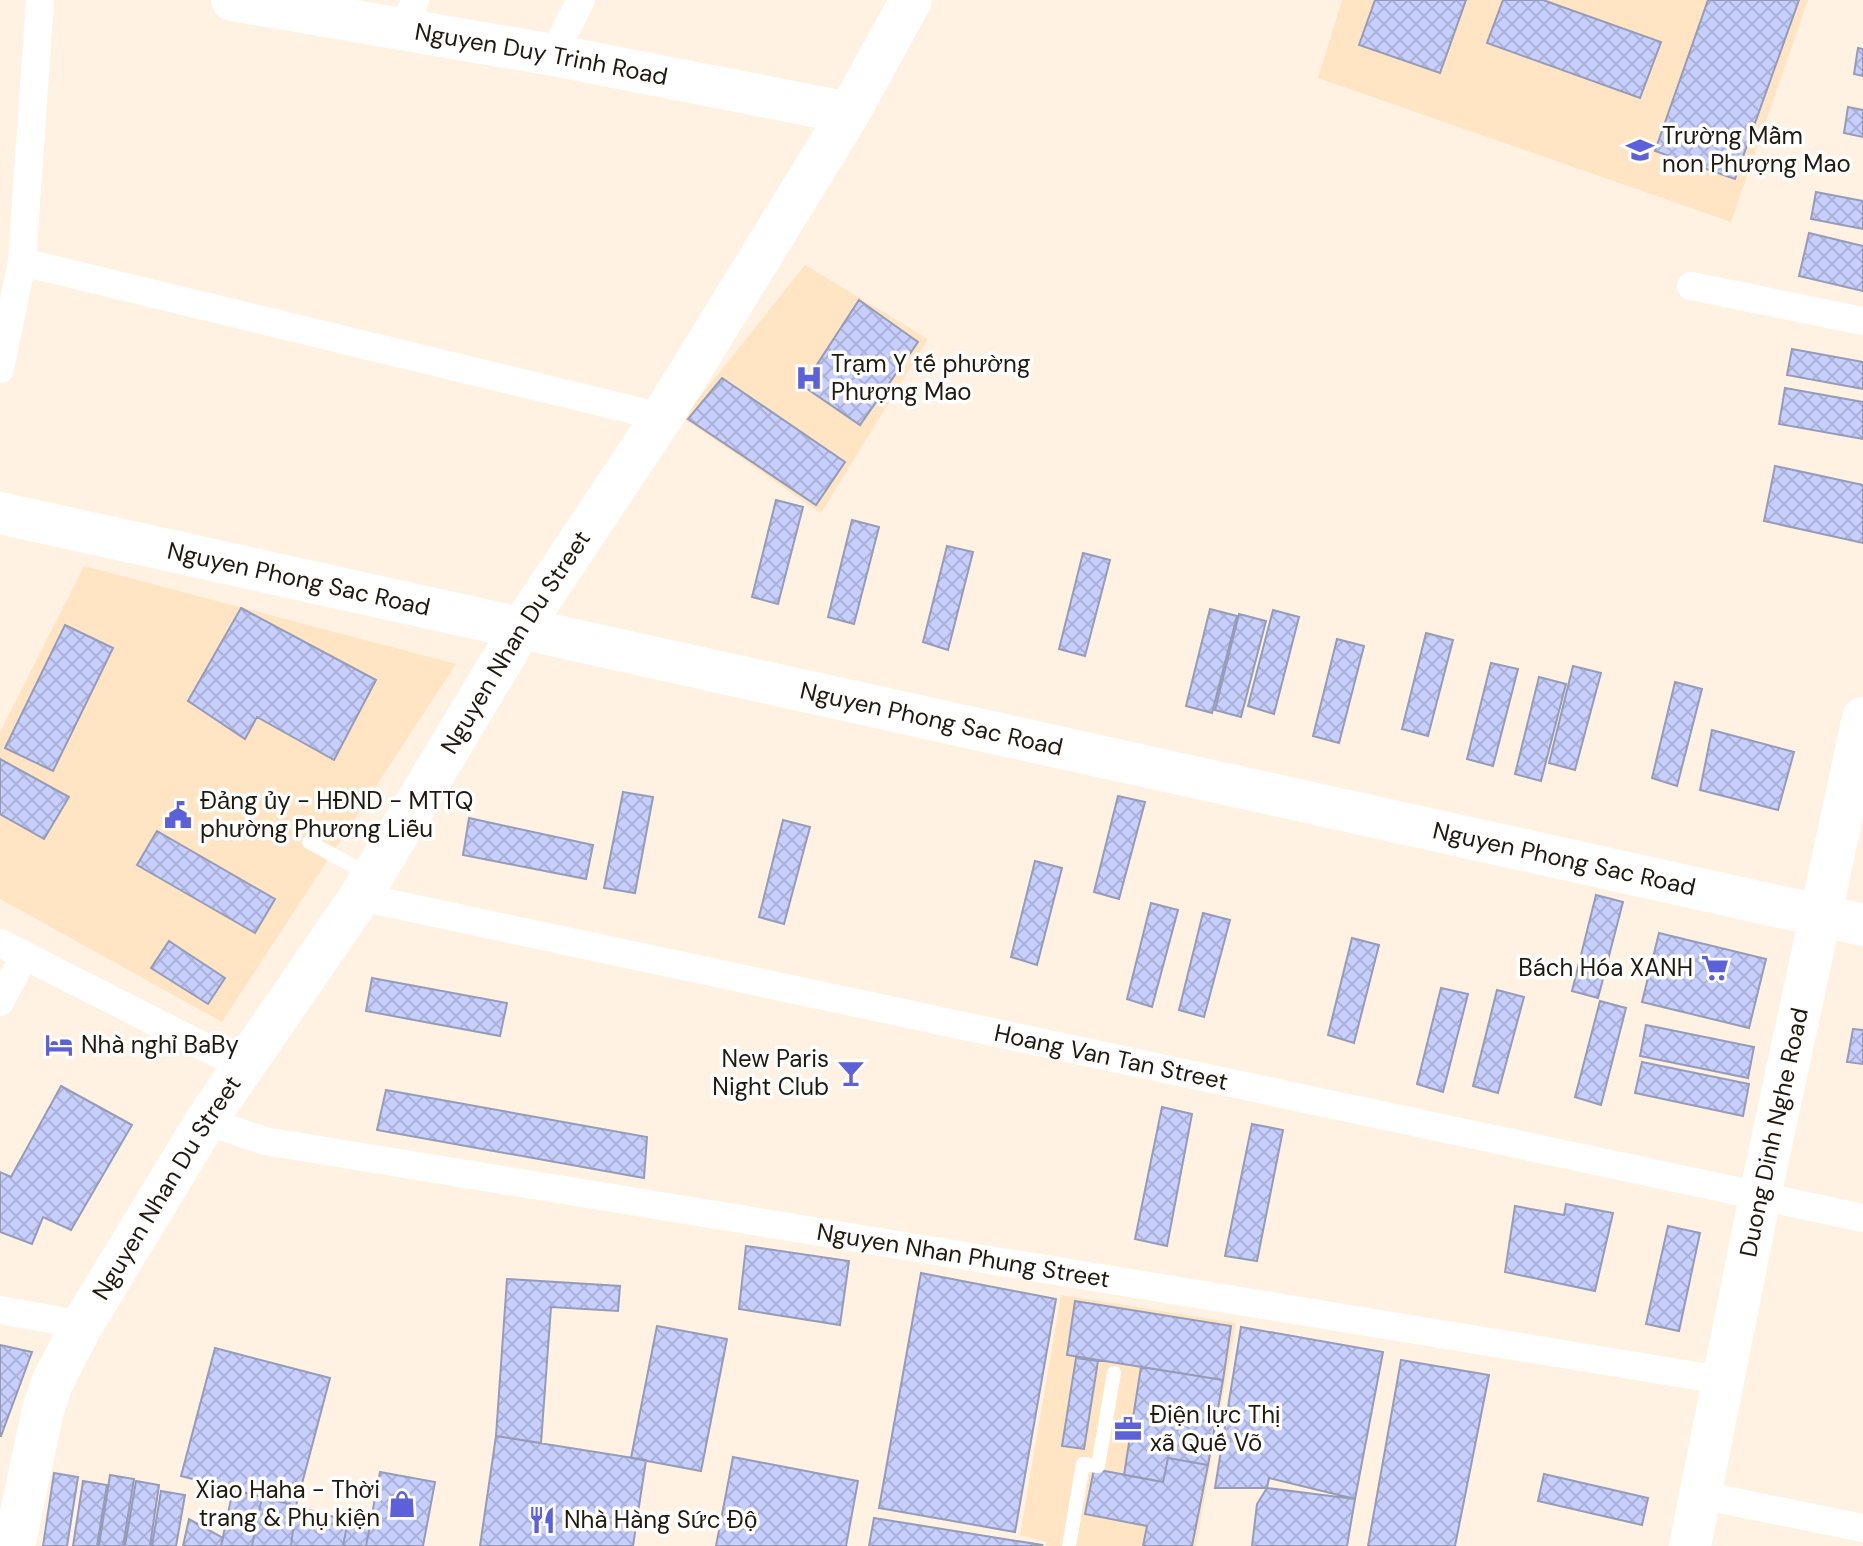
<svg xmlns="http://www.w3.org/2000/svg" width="1863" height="1546" viewBox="0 0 1863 1546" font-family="'DM Sans',sans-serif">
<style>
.built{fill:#ffe5c3}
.building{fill:url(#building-cross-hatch);stroke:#969bb8;stroke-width:2}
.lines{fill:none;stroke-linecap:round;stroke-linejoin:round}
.lane{stroke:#fff;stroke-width:14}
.street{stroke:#fff;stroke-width:28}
.secondary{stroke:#fff;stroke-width:42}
.labels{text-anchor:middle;stroke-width:7;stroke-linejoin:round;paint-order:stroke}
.street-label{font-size:24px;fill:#20190f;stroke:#fff}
.poi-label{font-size:24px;fill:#20190f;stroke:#fff;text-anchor:start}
</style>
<defs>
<pattern id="building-cross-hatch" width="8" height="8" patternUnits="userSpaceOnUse" patternTransform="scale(2)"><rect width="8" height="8" fill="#c7cffe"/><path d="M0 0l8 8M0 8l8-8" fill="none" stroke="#abb1d8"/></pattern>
</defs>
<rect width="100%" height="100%" fill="#fff2e2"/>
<path class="built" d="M1342 0H1808L1731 222 1318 78Z
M805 265 928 339 821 513 683 418Z
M84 566 456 664 222 1022 0 899V732Z
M1061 1295 1236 1323 1196 1546H1046V1542L1020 1535Z"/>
<path class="building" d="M1375 0H1466L1440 73 1359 45Z
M1503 0H1543L1661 42 1640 98 1487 43Z
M1708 0H1799L1735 179 1655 151Z
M1858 48 1863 49V76L1854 74Z
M1848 107 1863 110V137L1844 133Z
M1816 192 1863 201V229L1811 219Z
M1809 233 1863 246V291L1799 276Z
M859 300 918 342 860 425 803 386Z
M1792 349 1863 362V389L1787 375Z
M722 378 845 462 816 505 688 419Z
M1785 388 1863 402V439L1779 424Z
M1775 466 1863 485V543L1764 521Z
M776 500 803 507 778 604 752 597Z
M852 520 879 527 854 624 828 617Z
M947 546 973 552 948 650 923 642Z
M1083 553 1110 560 1085 656 1059 649Z
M241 608 376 680 334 760 257 717 245 739 188 701Z
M1210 609 1237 616 1212 713 1186 706Z
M1273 610 1299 617 1274 714 1248 706Z
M1239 614 1266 621 1241 717 1215 710Z
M65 625 113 648 53 771 5 748Z
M1426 633 1453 640 1428 736 1402 729Z
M1337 639 1364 646 1339 743 1313 736Z
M1491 663 1518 669 1493 766 1467 759Z
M1573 666 1601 673 1575 770 1549 763Z
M1539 677 1566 684 1541 781 1515 774Z
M1675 682 1702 689 1677 786 1652 778Z
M1712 730 1794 752 1778 810 1700 790Z
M0 759 69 797 44 839 0 814Z
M623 792 653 797 635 893 604 888Z
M1118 796 1145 802 1119 899 1094 892Z
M469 818 593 845 586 879 463 855Z
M783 820 810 827 784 924 759 917Z
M157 831 275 899 255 933 137 865Z
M1035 861 1062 868 1037 965 1011 957Z
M1596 895 1623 902 1598 998 1572 991Z
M1151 903 1178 910 1152 1007 1127 999Z
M1203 913 1230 920 1204 1017 1179 1010Z
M1659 933 1766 959 1749 1028 1642 1002Z
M1352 938 1379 945 1354 1043 1328 1035Z
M169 941 225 978 208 1004 151 968Z
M372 978 507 1003 500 1036 366 1011Z
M1441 988 1468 994 1443 1092 1417 1084Z
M1497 990 1524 997 1498 1093 1473 1086Z
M1600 1001 1626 1008 1601 1105 1575 1097Z
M1646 1025 1754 1047 1748 1078 1640 1056Z
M1853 1029 1863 1030V1064L1847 1062Z
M1642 1062 1749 1084 1743 1116 1635 1093Z
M61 1086 132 1125 71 1230 43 1217 32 1244 0 1232V1172L11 1177Z
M386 1090 647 1137 644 1178 377 1130Z
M1162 1107 1192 1114 1167 1246 1135 1239Z
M1252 1124 1283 1130 1257 1261 1225 1256Z
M1566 1204 1613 1213 1595 1291 1505 1272 1515 1206 1564 1215Z
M1668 1226 1700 1233 1679 1331 1646 1324Z
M746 1246 849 1261 840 1325 739 1309Z
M921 1273 1056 1299 1015 1532 879 1508Z
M507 1279 620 1286 618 1311 551 1307 541 1443 496 1436Z
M1075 1301 1231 1326 1223 1380 1067 1355Z
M657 1326 727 1339 701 1471 631 1458Z
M1241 1327 1383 1352 1355 1499 1269 1478 1267 1488H1215Z
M0 1345 32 1352 1 1436H0Z
M215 1348 330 1378 296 1506 181 1476Z
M1076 1358 1098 1361 1084 1449 1062 1446Z
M1401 1360 1489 1375 1455 1546H1368Z
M1141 1367 1223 1380 1208 1465 1168 1458 1163 1482 1124 1475Z
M496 1436 646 1460 633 1546H480Z
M733 1457 858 1481 846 1546H716Z
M1168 1458 1208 1465 1192 1546H1143L1147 1526 1085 1514 1094 1469 1163 1482Z
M380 1472 435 1482 423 1546H366Z
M54 1473 78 1477 67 1546H43Z
M1544 1474 1648 1498 1642 1525 1538 1501Z
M110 1475 134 1479 123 1546H99Z
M83 1481 107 1485 97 1546H73Z
M136 1481 159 1485 150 1546H125Z
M1267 1488 1355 1499 1347 1546H1252L1257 1504Z
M233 1490 262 1497 252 1546H221Z
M161 1491 185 1495 176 1546H152Z
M262 1497 296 1506 291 1546H252Z
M296 1506 348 1521 343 1546H291Z
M874 1518 1042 1545 1041 1546H869Z
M189 1519 223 1538 221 1546H183Z
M348 1521 370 1526 366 1546H343Z"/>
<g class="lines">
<path class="lane" d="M309 842 368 874
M1069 1546 1083 1464 1098 1466 1114 1373"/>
<g class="street">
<path d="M404 29 415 0"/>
<path d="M553 55 581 0"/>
<path d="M22 262 662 417"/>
<path d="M1691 286 1863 321"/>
<path d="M0 369 22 262 40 0"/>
<path id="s1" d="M360 897 1863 1218"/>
<path d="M0 943 244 1067"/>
<path d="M0 1002 25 955"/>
<path id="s2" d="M206 1121 265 1141 1721 1380"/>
<path d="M0 1310 82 1325"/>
<path d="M1700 1495 1863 1528"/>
</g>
<g class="secondary">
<path id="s3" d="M232 0 553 55 849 113"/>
<path id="s4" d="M0 513 1863 925"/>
<path id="s5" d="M14 1546 43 1410 52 1383 82 1325 206 1121 360 897 520 630 662 417 849 113 911 0"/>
<path id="s6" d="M1690 1546 1760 1196 1863 718"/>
</g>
</g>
<defs>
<g id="school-bare" transform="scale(2.16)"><path d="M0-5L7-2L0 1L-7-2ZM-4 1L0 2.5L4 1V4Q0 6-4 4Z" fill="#5d61d9" stroke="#fff" stroke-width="2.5" paint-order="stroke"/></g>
<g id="hospital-bare" transform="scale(2.16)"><path d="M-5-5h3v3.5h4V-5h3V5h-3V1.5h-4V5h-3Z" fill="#5d61d9" stroke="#fff" stroke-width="2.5" paint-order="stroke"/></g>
<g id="civic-bare" transform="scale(2.16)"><path d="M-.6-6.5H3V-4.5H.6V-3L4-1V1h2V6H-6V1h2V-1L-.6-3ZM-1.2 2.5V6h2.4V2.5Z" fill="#5d61d9" stroke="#fff" stroke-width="2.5" paint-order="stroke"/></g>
<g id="supermarket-bare" transform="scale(2.16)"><path d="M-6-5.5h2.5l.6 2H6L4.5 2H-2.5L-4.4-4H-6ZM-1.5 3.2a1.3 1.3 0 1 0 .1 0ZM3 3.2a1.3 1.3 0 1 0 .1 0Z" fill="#5d61d9" stroke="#fff" stroke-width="2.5" paint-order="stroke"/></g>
<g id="hotel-bare" transform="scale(2.16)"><path d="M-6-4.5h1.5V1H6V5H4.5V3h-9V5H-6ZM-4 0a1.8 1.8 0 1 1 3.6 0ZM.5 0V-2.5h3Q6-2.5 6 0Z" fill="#5d61d9" stroke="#fff" stroke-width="2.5" paint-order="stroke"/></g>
<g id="bar-bare" transform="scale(2.16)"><path d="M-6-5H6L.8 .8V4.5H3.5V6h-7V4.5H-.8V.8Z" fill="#5d61d9" stroke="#fff" stroke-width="2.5" paint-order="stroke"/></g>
<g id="office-bare" transform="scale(2.16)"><path d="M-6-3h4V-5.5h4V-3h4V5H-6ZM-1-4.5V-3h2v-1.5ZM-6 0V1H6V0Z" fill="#5d61d9" stroke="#fff" stroke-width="2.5" paint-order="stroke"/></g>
<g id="shop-bare" transform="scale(2.16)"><path d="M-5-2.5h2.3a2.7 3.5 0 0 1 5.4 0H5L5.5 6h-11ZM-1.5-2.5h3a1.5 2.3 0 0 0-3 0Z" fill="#5d61d9" stroke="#fff" stroke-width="2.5" paint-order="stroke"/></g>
<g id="restaurant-bare" transform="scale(2.16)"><path d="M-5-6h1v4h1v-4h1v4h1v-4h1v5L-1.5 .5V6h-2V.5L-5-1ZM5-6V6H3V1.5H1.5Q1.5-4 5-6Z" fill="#5d61d9" stroke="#fff" stroke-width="2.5" paint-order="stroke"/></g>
</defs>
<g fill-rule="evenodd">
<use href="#school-bare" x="1640" y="150"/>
<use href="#hospital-bare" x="809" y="378"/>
<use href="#civic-bare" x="178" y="815"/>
<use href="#supermarket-bare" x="1715" y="968"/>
<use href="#hotel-bare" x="59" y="1045"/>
<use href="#bar-bare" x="851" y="1073"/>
<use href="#office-bare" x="1128" y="1429"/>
<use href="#shop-bare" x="402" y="1504"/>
<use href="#restaurant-bare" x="542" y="1520"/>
</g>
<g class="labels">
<g class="street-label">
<text dy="8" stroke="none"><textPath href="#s3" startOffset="314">Nguyen Duy Trinh Road</textPath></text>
<text dy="8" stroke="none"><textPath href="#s4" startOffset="306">Nguyen Phong Sac Road</textPath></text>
<text dy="8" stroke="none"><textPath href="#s5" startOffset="1042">Nguyen Nhan Du Street</textPath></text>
<text dy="8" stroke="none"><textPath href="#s4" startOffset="954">Nguyen Phong Sac Road</textPath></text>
<text dy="8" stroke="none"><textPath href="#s4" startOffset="1602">Nguyen Phong Sac Road</textPath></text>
<text dy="8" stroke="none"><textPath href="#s1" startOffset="768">Hoang Van Tan Street</textPath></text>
<text dy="8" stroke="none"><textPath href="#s6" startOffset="422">Duong Dinh Nghe Road</textPath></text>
<text dy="8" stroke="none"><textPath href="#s5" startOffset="394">Nguyen Nhan Du Street</textPath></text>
<text dy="8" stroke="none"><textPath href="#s2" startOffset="770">Nguyen Nhan Phung Street</textPath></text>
</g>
<g class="poi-label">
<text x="1662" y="144">Trường Mầm<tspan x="1662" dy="28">non Phượng Mao</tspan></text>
<text x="831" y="372">Trạm Y tế phường<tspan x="831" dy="28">Phượng Mao</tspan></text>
<text x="200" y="809">Đảng ủy - HĐND - MTTQ<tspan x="200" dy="28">phường Phương Liễu</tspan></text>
<text x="1693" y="976" text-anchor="end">Bách Hóa XANH</text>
<text x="81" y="1053">Nhà nghỉ BaBy</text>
<text x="829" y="1067" text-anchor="end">New Paris<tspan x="829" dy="28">Night Club</tspan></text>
<text x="1150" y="1423">Điện lực Thị<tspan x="1150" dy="28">xã Quế Võ</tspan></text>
<text x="380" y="1498" text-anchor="end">Xiao Haha - Thời<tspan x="380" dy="28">trang &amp; Phụ kiện</tspan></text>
<text x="564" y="1528">Nhà Hàng Sức Độ</text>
</g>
</g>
</svg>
